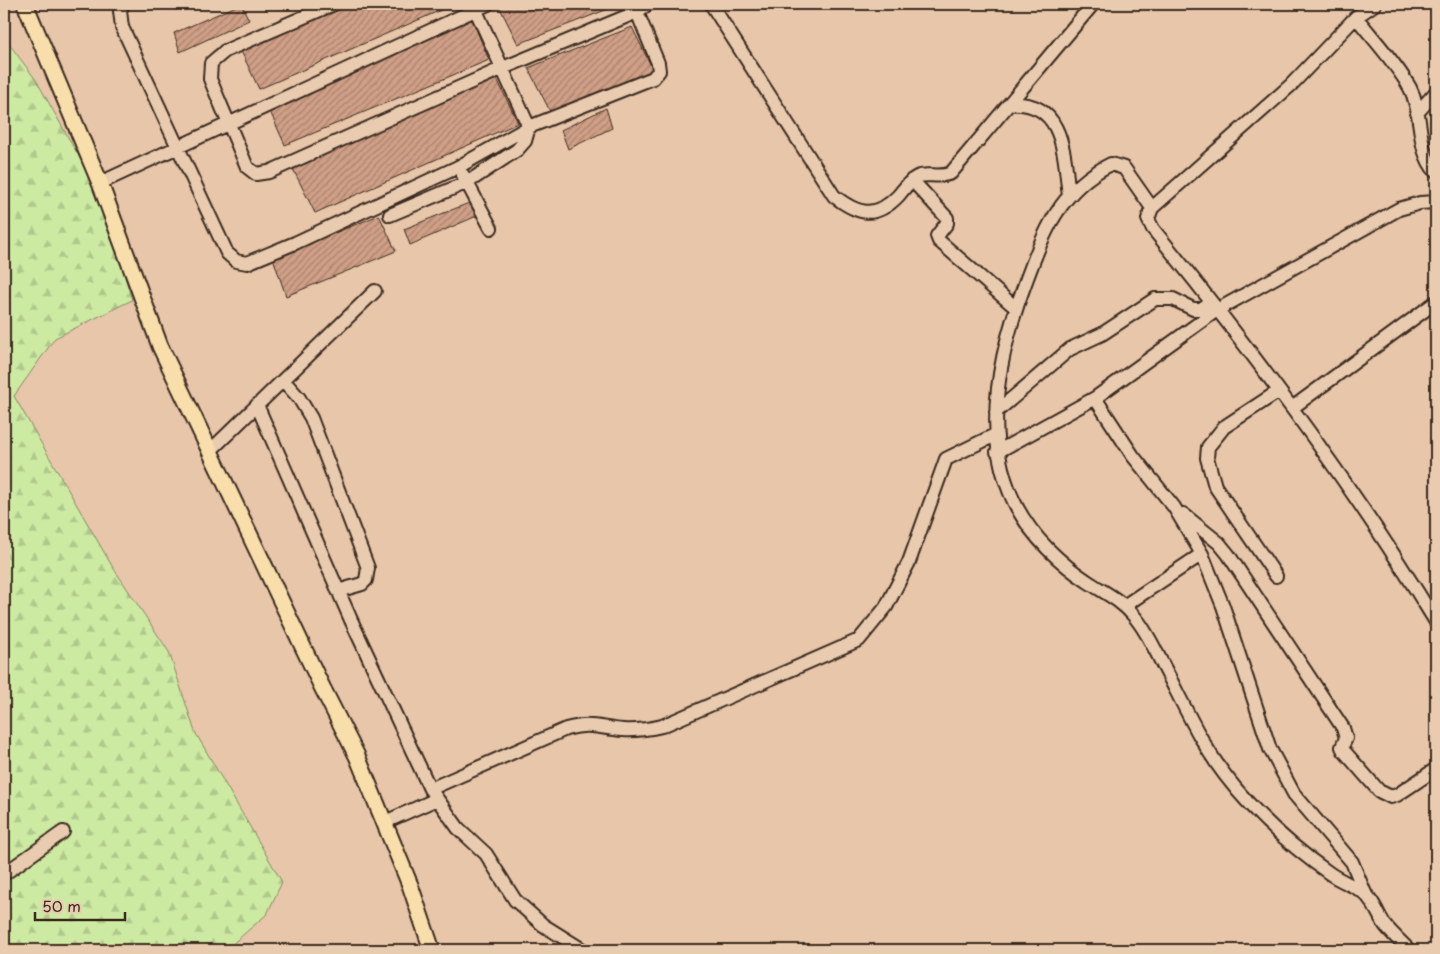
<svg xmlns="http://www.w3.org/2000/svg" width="1440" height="954" viewBox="0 0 1440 954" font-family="'Playpen Sans',sans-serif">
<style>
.forest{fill:url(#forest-firs);stroke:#848a60}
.building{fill:url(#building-hatch);stroke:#3b2a1e}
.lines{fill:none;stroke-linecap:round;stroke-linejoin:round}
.minor-casing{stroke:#3b2a1e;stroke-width:16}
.major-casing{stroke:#3b2a1e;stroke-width:19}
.minor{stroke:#e9ccb0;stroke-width:12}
.major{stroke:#f8deab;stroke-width:15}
</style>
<defs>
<pattern id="forest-firs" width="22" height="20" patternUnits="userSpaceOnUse" patternTransform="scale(1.25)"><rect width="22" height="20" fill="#cceaa2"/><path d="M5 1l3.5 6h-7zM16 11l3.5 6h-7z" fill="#b0c98b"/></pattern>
<pattern id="building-hatch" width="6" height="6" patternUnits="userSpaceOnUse" patternTransform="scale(1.25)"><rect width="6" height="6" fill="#cf9f86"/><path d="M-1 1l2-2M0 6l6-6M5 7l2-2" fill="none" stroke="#a9826d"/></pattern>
</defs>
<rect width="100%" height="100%" fill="#e7c6aa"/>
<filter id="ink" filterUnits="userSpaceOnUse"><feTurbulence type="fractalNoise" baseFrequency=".02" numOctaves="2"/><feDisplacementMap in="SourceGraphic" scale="10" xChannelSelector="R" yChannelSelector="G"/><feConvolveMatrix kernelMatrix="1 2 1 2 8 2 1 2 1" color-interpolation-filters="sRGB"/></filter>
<g filter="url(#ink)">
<path class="forest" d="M4 37 36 80 100 194 132 300 55 338 14 396 112 566 169 652 195 732 282 882 267 914 229 947 230 950H4Z"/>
<path class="building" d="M241 4 249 20 180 52 174 33Z
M275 4H291L278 9Z
M353 4H455L259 89 241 51Z
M503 4H621L518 44 499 6Z
M472 19 489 60 285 145 268 107Z
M632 27 654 72 552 115 528 68Z
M497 79 518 123 315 213 291 165Z
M606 108 612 128 568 149 561 130Z
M474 201 479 215 410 245 404 229Z
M379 215 396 251 286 296 273 258Z"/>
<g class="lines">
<g class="minor-casing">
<path id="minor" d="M123 4 120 11 122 27 227 253 236 261 247 263 295 243 458 167 529 127 653 78 659 71 658 63 637 12 648 4
M334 4 225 51 211 63 210 79 247 167 256 174 269 172 503 68 637 12
M711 4 834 196C857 214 875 220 898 196 904 189 909 181 917 177 927 172 939 179 951 173L1093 4
M1375 4 1356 17 1291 85 1152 208 1148 219 1153 229C1255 354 1352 484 1436 622
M1356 17C1374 40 1396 63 1410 88 1424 115 1415 148 1436 172
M1010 104C1065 100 1064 156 1069 196
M1417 113 1436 92
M463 175 491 228
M912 180 947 218V223L937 236 939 241 1016 308
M100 183 488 4
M1152 208 1124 168 1111 164C1060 189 1044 232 1026 281 992 371 973 474 1048 549 1060 561 1073 572 1087 581 1103 592 1121 600 1134 616 1147 631 1155 650 1164 667 1183 703 1200 742 1225 775 1253 812 1291 846 1329 873 1340 881 1353 885 1363 892 1373 899 1378 915 1385 925 1392 934 1401 942 1409 950
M390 215 468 182 517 150 525 141 529 127 473 4
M283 380 299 398 311 418 368 568 366 580 362 584 338 591
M1095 398 1133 456 1174 507 1202 554 1223 606 1270 749 1294 794 1352 862 1365 893
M257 405 351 620 430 789 458 828 486 854 515 900 543 925 583 950
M1292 408 1436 302
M996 412 1070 349 1102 334 1155 299H1173L1193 309H1201L1211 302
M209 452 375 291
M997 452 1095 398 1217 310 1399 209 1420 203 1436 202
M1183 514 1219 543 1228 554 1343 728 1346 738 1342 747 1344 751 1379 791 1391 797 1397 795 1436 769
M1276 576 1215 486 1207 458 1208 447 1224 427 1279 391
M1124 606 1202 554
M430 789 566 729C592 722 598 728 623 730 636 731 649 729 662 726L859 640 886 607 909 562 946 459 995 435
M385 822 437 799
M4 874 63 832"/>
</g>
<g class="major-casing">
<path id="major" d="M25 4 100 183 160 346 322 687 357 756 410 885 432 950"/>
</g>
<use href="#minor" class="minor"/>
<use href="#major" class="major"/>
</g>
</g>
<rect width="1440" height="954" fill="none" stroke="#e9ccb0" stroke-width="20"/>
<rect x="10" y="10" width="1420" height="934" fill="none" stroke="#3b2a1e" stroke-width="2" filter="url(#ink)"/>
<path d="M35 912v8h90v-8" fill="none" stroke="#3b2a1e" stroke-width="2.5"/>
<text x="42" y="912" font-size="15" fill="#3b2a1e" stroke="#e9ccb0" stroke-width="4" paint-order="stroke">50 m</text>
</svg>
